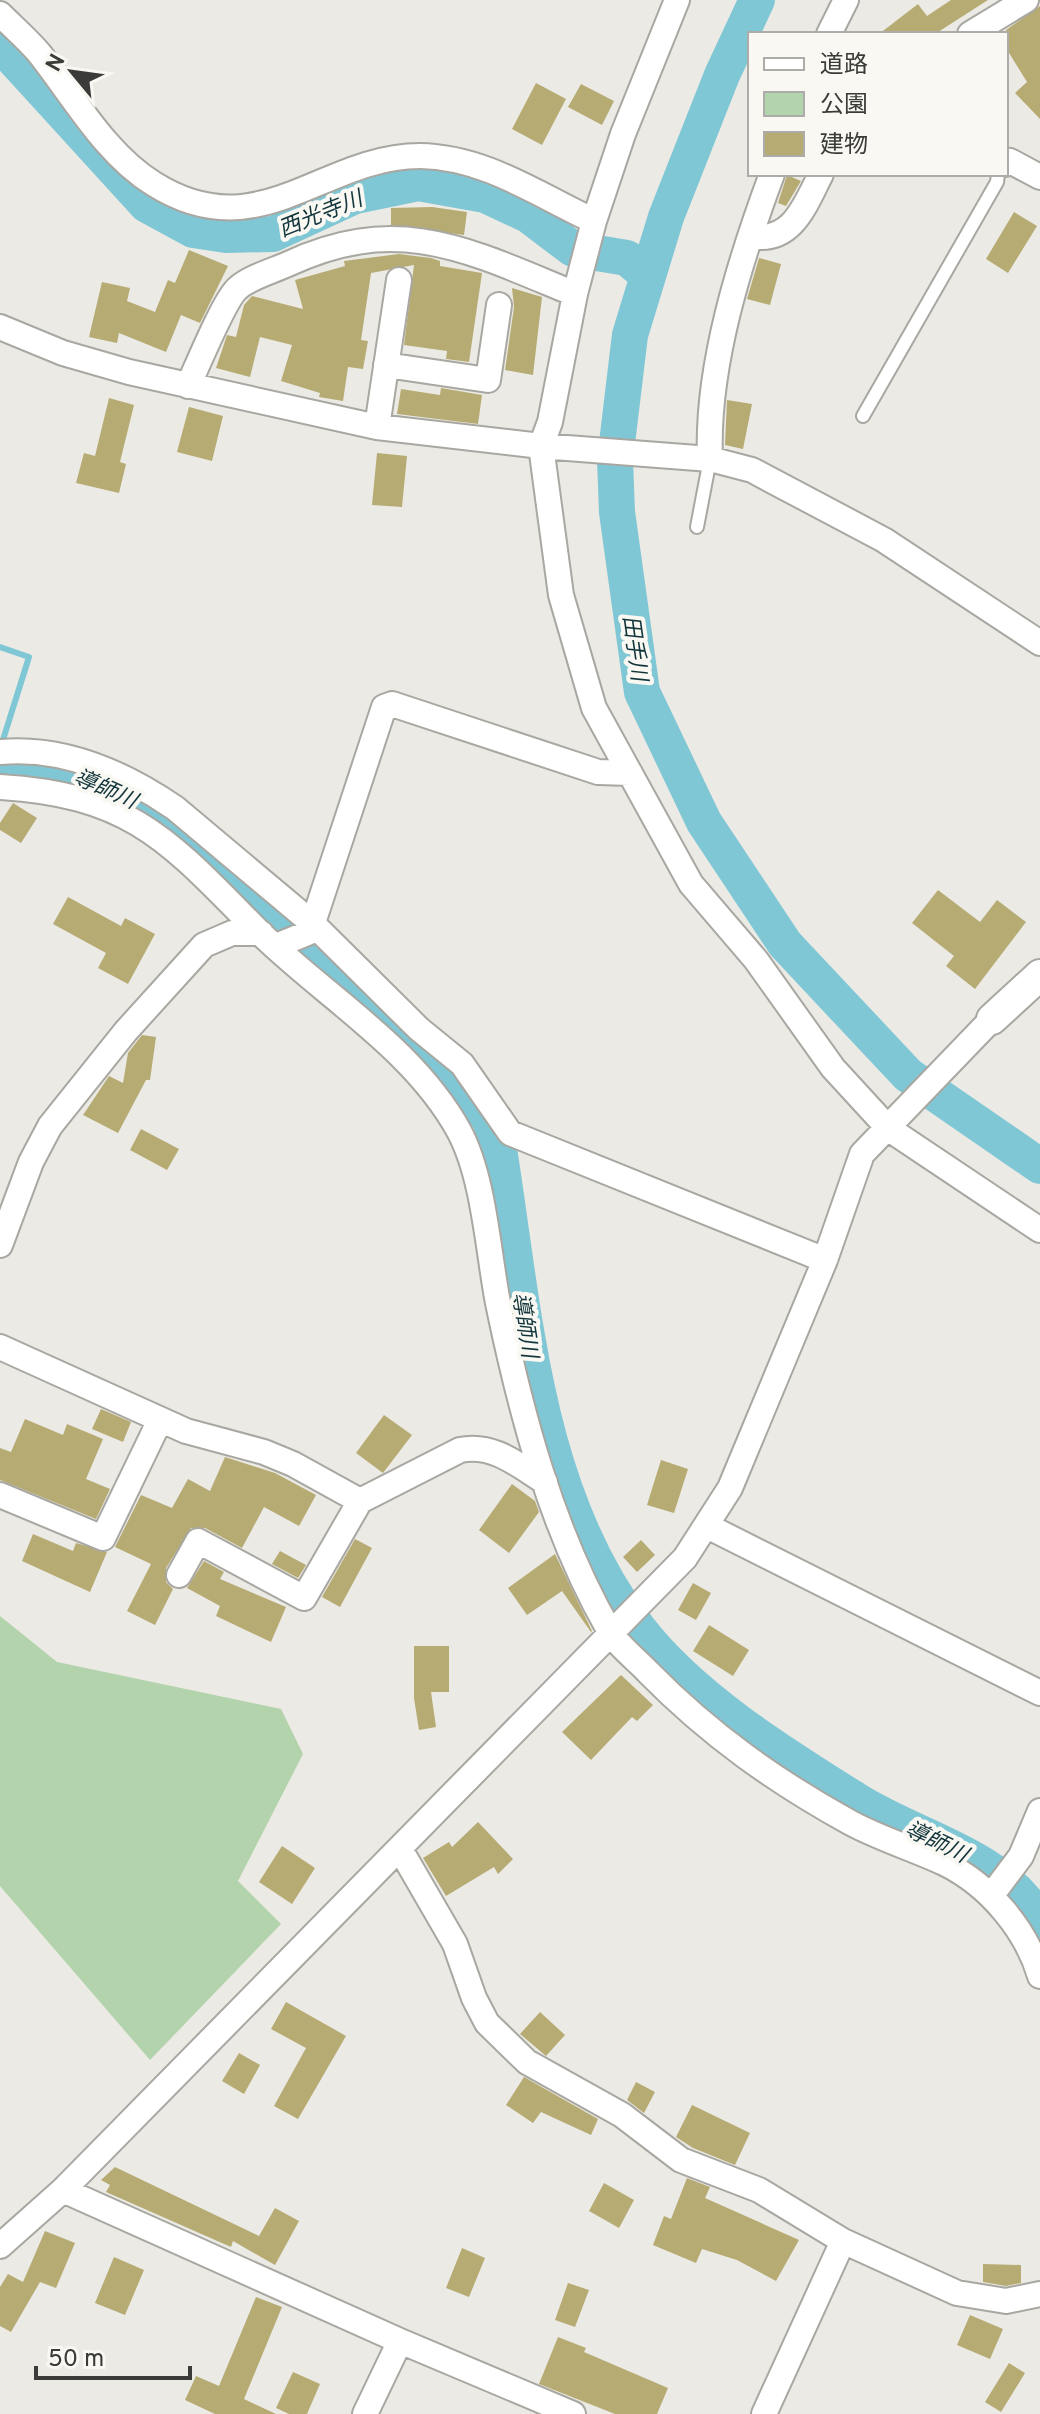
<svg xmlns="http://www.w3.org/2000/svg" width="1040" height="2414" viewBox="0 0 1040 2414" font-family="Overpass,'Noto Sans JP',sans-serif">
<style>
.green{fill:#b2d3ab}
.lines{fill:none;stroke-linecap:round;stroke-linejoin:round}
.stream{stroke:#80c7d6;stroke-width:6}
.river{stroke:#80c7d6;stroke-width:36}
.building{fill:#b7ab74}
.service-casing{stroke:#a8a7a1;stroke-width:16}
.minor-casing{stroke:#a8a7a1;stroke-width:28}
.tertiary-casing{stroke:#a8a7a1;stroke-width:34}
.service{stroke:#fff;stroke-width:12}
.minor{stroke:#fff;stroke-width:24}
.tertiary{stroke:#fff;stroke-width:30}
.labels{text-anchor:middle;stroke-width:8;stroke-linejoin:round;paint-order:stroke}
.water-label{font-size:22px;font-style:italic;fill:#12353c;stroke:#f9f8f2}
</style>
<rect width="100%" height="100%" fill="#ebeae4"/>
<path class="green" d="M0 1616 57 1662 281 1709 303 1754 238 1881 281 1924 150 2060 0 1886Z"/>
<g class="lines">
<path class="stream" d="M0 647 29 657 1 746"/>
<path class="river" d="M757 0 722 75 666 217 630 335 615 460 617 512 642 692 704 822 785 944 908 1075 1040 1166
M0 44 147 205 193 230 226 235 273 234 355 196 418 183 485 195 528 215 573 249 627 258 646 274
M0 771 70 770 138 799 180 830 452 1074 490 1120 499 1149C525 1312 534 1492 638 1628 692 1698 781 1753 856 1800 919 1840 1000 1853 1040 1921"/>
</g>
<path class="building" d="M951 0H988L935 34H879L918 4 927 16Z
M1040 6V119L1015 93 1027 82 1006 48V30Z
M536 83 566 99 542 145 512 129Z
M581 84 614 101 602 125 568 107Z
M787 175 801 181 786 206 778 203Z
M432 207 467 212 464 235 391 225V208Z
M1014 212 1037 226 1008 273 986 259Z
M189 250 228 266 200 323 181 315 166 352 119 333 117 343 89 337 102 282 130 288 127 301 155 312 168 280 175 283Z
M399 254 431 258 440 261V266L482 273 469 362 446 359 447 351 404 345 414 265 371 273 361 340 368 341 363 369 348 367 343 401 319 397 320 393 281 381 292 345 260 337 250 377 216 368 227 335 236 337 244 305 252 296 303 309 295 280 345 266 344 261Z
M759 258 781 264 770 305 747 299Z
M512 288 542 297 533 375 505 370 514 307Z
M441 388 482 395 478 424 397 414 401 389 440 395Z
M109 398 134 405 120 462 126 464 119 493 76 483 84 453 95 456Z
M727 400 752 404 743 449 725 445Z
M189 407 223 416 212 461 177 452Z
M377 453 407 456 402 507 372 505Z
M13 803 37 818 21 843 0 830V823Z
M938 890 980 922 997 900 1026 922 975 989 946 966 954 956 912 923Z
M68 897 121 926 125 918 155 934 128 984 98 968 106 953 53 924Z
M142 1035 156 1037 150 1080H146L118 1133 83 1115 109 1076 123 1083 128 1053Z
M141 1129 179 1149 167 1170 130 1150Z
M101 1409 131 1422 123 1442 92 1429Z
M384 1415 412 1435 383 1473 356 1453Z
M25 1419 63 1435 67 1424 103 1439 86 1479 110 1489 96 1519 0 1480V1448L11 1452Z
M225 1457 275 1473 316 1495 299 1526 264 1507 242 1548 205 1528H191L166 1568V1582L173 1589 155 1625 127 1611 151 1564 115 1547 141 1495 172 1508 188 1479 210 1491Z
M661 1460 688 1469 674 1513 647 1505Z
M512 1484 535 1501 539 1512 509 1553 479 1530Z
M33 1534 73 1551 76 1543 107 1552 90 1592 22 1561Z
M355 1539 372 1548 340 1607 322 1597Z
M641 1540 655 1555 637 1572 623 1557Z
M280 1551 306 1565 298 1578 272 1564Z
M555 1554 592 1631 591 1632 562 1591 527 1615 508 1588Z
M204 1561 224 1572 220 1579 286 1607 271 1642 216 1616 220 1606 187 1588Z
M693 1583 711 1593 696 1620 678 1610Z
M709 1625 749 1650 733 1676 693 1651Z
M449 1646V1692H431L436 1727 419 1730 414 1698V1646Z
M621 1675 653 1705 637 1721 632 1717 591 1760 562 1732Z
M478 1822 513 1859 498 1874 494 1867 446 1896 423 1858 449 1842 452 1847Z
M282 1846 315 1868 292 1904 259 1882Z
M286 2002 346 2036 298 2119 274 2106 306 2048 271 2029Z
M540 2012 565 2035 546 2056 520 2034Z
M239 2053 260 2065 244 2094 222 2081Z
M524 2077 598 2119 591 2135 541 2112 533 2123 506 2105Z
M636 2082 655 2092 644 2113 627 2100Z
M692 2105 750 2133 735 2165 693 2148 676 2137Z
M115 2167 259 2236 275 2208 299 2221 275 2265 233 2241 231 2247 106 2192 110 2185 101 2180Z
M687 2178 710 2187 705 2198 799 2240 776 2281 737 2260 702 2249 696 2263 653 2245 664 2216 671 2219Z
M604 2183 634 2200 619 2228 589 2211Z
M45 2231 75 2243 56 2288 40 2282 11 2332 0 2326V2287L8 2274 23 2282Z
M462 2248 485 2258 469 2297 446 2288Z
M114 2257 144 2270 125 2315 95 2303Z
M983 2264 1021 2265V2283L1006 2286 983 2282Z
M568 2283 589 2290 575 2327 555 2320Z
M256 2297 282 2307 244 2399 276 2414H215L185 2400 196 2376 219 2386Z
M970 2315 1003 2329 990 2359 957 2345Z
M558 2337 586 2348 584 2352 668 2388 657 2414H615L539 2384Z
M1009 2363 1025 2373 1001 2412 985 2402Z
M293 2372 320 2384 307 2414H289L276 2408Z"/>
<g class="lines">
<g class="service-casing">
<path id="service" d="M863 416 997 182 998 174
M697 527 710 459"/>
</g>
<g class="minor-casing">
<path id="minor" d="M677 0 623 134 594 221 575 294 550 422 541 446 561 595 594 708 691 884 756 960 833 1068 889 1129 1040 1230
M0 14C13 27 27 39 39 53 73 96 106 155 154 184 259 250 322 156 420 156 485 157 538 195 594 221
M829 34 846 0
M970 34 1026 0
M1006 164 1010 161 1040 177
M751 236C792 244 805 205 821 174
M0 327 63 353 129 372 377 427 541 446 710 459 752 470 884 540 1040 643
M386 365 488 380 499 305
M188 386C197 367 225 298 238 288 250 277 273 271 288 264 399 212 470 251 575 294
M377 427 399 280
M710 459C706 367 740 260 772 174
M0 752C63 746 124 773 175 808L312 923 419 1029 462 1064 510 1133 825 1260
M0 787C132 795 169 841 256 929 322 995 413 1047 459 1131 484 1177 488 1251 498 1303 521 1414 552 1531 609 1630 618 1646 636 1659 649 1673 710 1735 775 1781 851 1823 881 1839 914 1849 944 1863 989 1885 1026 1929 1040 1976
M276 946 310 932 384 707 392 704 598 772 630 773
M0 1245 31 1162 50 1126 126 1031 204 945 232 933H261
M0 1347 186 1431 264 1452 293 1464 360 1501 460 1450C493 1443 518 1465 545 1482
M0 1495 103 1538 160 1420
M707 1526 1040 1693
M179 1575 198 1541 304 1598 360 1501
M400 1849 455 1944 474 1998 487 2023 527 2062 622 2115 681 2160 759 2190 843 2241 957 2293 1006 2301 1040 2294
M991 1896 1021 1856 1040 1811
M63 2190 400 2341 573 2414
M0 2246 63 2190 685 1558 730 1488 825 1260 862 1154 992 1019
M365 2414 400 2341
M764 2414 843 2241"/>
</g>
<g class="tertiary-casing">
<path id="tertiary" d="M992 1019 1040 975"/>
</g>
<use href="#service" class="service"/>
<use href="#minor" class="minor"/>
<use href="#tertiary" class="tertiary"/>
</g>
<g class="labels">
<g class="water-label">
<text transform="translate(320 213) rotate(-22)" y="8">西光寺川</text>
<text transform="translate(636 648) rotate(82)" y="8">田手川</text>
<text transform="translate(106 788) rotate(24)" y="8">導師川</text>
<text transform="translate(526 1325) rotate(81)" y="8">導師川</text>
<text transform="translate(937 1841) rotate(26)" y="8">導師川</text>
</g>
</g>
<rect x="748" y="32" width="260" height="144" fill="#f9f8f2" stroke="#adaca8" stroke-width="2"/>
<rect x="764" y="58" width="40" height="12" fill="#ffffff" stroke="#adaca8" stroke-width="2"/>
<text x="820" y="72" font-size="24" fill="#3b3b39">道路</text>
<rect x="764" y="92" width="40" height="24" fill="#b2d3ab" stroke="#adaca8" stroke-width="2"/>
<text x="820" y="112" font-size="24" fill="#3b3b39">公園</text>
<rect x="764" y="132" width="40" height="24" fill="#b7ab74" stroke="#adaca8" stroke-width="2"/>
<text x="820" y="152" font-size="24" fill="#3b3b39">建物</text>
<g transform="translate(72 72) rotate(299)" stroke="#f9f8f2" stroke-width="6" paint-order="stroke">
<path d="M0-6L14 30L0 20L-14 30Z" fill="#3b3b39"/>
<text y="-12" font-size="22" font-weight="bold" text-anchor="middle" fill="#3b3b39">N</text>
</g>
<path d="M36 2366v12h154v-12" fill="none" stroke="#3b3b39" stroke-width="4"/>
<text x="48" y="2366" font-size="24" fill="#3b3b39" stroke="#f9f8f2" stroke-width="6" paint-order="stroke">50 m</text>
</svg>
